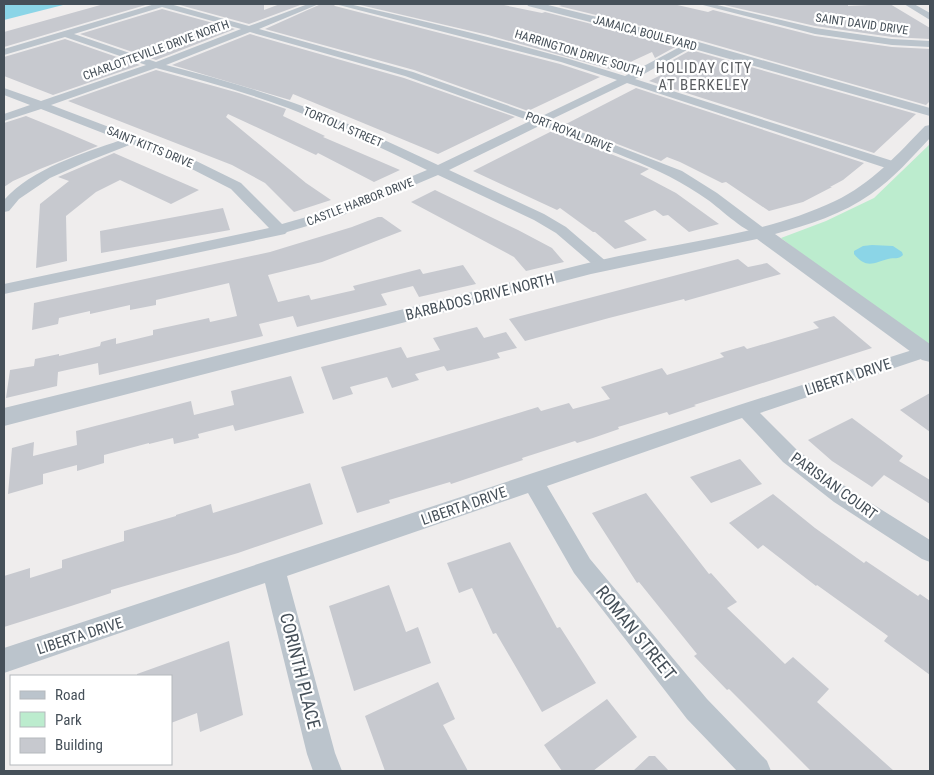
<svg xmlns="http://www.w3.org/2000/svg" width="934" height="775" viewBox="0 0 934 775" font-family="'Roboto Condensed',sans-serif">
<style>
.green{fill:#bcecce}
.water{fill:#8bd5e7}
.building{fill:#c7c9cf}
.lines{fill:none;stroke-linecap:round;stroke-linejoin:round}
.minor{fill:#bbc4cc;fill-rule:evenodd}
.tertiary{fill:#bbc4cc;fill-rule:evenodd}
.labels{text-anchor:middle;stroke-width:4.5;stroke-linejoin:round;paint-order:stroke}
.far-street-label{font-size:12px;fill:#465059;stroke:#fff}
.far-quarter-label{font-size:15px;letter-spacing:1px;fill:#5a5d61;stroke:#fff}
.street-label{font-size:15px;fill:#465059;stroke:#fff}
.near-street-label{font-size:18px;fill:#465059;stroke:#fff}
</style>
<rect width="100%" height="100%" fill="#efeded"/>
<path class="green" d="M930 144V349L913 339 781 238 826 221 874 198Z"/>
<path class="water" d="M4 4H67L4 20Z
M872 245 893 246 902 252 903 255C898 260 894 257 888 259 874 263 866 269 854 254V251L863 246Z"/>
<path class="building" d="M104 4H149L4 47V32Z
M176 4H264V10L280 4H303L249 24Z
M321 4H333L335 6 560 64 600 77 528 111 414 70 265 29Z
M356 4H499L542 13 545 12 677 46 655 58 652 52 613 70 488 35Z
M564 4H673L708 12 713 10 815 36 892 47 930 49V101L926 105 695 39 559 6Z
M726 4H848V6L890 4 930 28V39L892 37 815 26 724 5Z
M162 9 235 29 156 60 80 34Z
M250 34 404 78 515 117 438 154 293 94 290 100 172 65Z
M65 39 140 65 53 95 4 76V57Z
M691 50 916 114 874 153 649 81 663 74 660 67Z
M156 70 239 93 286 109 283 116 325 136 323 137 400 170 374 182 318 153 316 155 228 114 226 117 306 183 331 200 294 212 265 183 232 165 68 101Z
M636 88 864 163 843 180 830 187H832L803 202 769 211 726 182 722 183 680 162 667 157 661 161 566 124Z
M26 116 63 131 98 146 40 169 13 181 4 187V123Z
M552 131 649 169 640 174 676 193 719 224 689 232 668 215 663 216 655 210 624 221 647 240 615 249 595 232H593L560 208 557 210 473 171Z
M114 153 199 190 171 204 120 180 96 192 66 216 67 261 36 268 40 204 69 181 58 177Z
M435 190 518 230 552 248 564 262 526 271 514 257 411 202Z
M223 208 230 230 101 253 100 231Z
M378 217H382L402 231 322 262 268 275 278 302 309 295 311 300 355 290 353 286 420 269 423 274 463 265 476 284 419 297 413 286 381 294 387 305 297 327 293 316 259 324 263 336 99 375 98 363 58 372 57 386 6 398 10 370 34 366 35 359 59 354V356L100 346 101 342 116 338V344L153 335V330L209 318 210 322 237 316 229 283 156 300V305L130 310V305L90 314V311L59 318 58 324 32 330 34 303 270 252 352 227Z
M738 259 748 267 767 263 781 274 685 301 684 299 609 318 525 341 509 319Z
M834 316 872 348 694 405 696 406 669 415 667 412 618 427 619 429 593 438 577 443 575 441 522 458 523 460 451 484 450 482 389 500 390 503 357 513 341 467 538 407 541 411 569 403 573 409 610 399 601 387 662 368 667 375 724 357 720 353 744 346 747 349 819 328 813 322Z
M477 327 484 338 506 332 517 348 497 353 500 358 480 363 447 371 444 366 415 374 419 380 392 388 387 377 350 387 353 394 333 400 321 367 401 347 407 358 440 350 433 338Z
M291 376 304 413 235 431 233 425 198 434 199 438 174 444 173 438 149 444V443L104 455V463L77 471V465L43 474V484L8 494 12 448 34 442 33 456 77 445 76 431 191 401 194 415 234 405 231 391Z
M930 393V432L900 410Z
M852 418 903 456 899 461 930 480V504L884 475 872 487 832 461 808 440Z
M740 459 762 484 711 503 690 477Z
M310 483 323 524 238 553 111 590V593L71 606 4 627V576L30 568V578L62 568V560L124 541V531L176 516V515L211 504 213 513Z
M646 493 709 574 711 573 737 602 727 608 785 664 793 657 829 689 817 702 894 771H811L729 689 727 690 694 656 697 654 639 582 637 583 592 513Z
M773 494 815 528 864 563 866 561 918 596 920 594 930 601V675L884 641 888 636 817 585 816 586 763 545 758 549 729 523Z
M510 542 557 628 560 627 596 683 542 712 496 633 493 634 472 588 459 593 447 563Z
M389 585 406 632 418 627 431 663 354 691 329 606Z
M229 641 243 715 200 732 197 713 171 723V676H137V674Z
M438 682 455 719 443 725 468 771H385L365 716Z
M607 699 637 737 593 771H562L544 745Z
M649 756H655L669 771H633Z"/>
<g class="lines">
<path class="minor" d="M155 4H170L249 26 308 4H319L259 29 413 72 540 117 617 80 561 62 335 4H349C442 25 534 47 625 76L691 41 694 42V46L635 79 899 163 900 166 894 170 889 169 627 83 550 120 682 171 717 193 765 229 767 232 765 235C751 239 721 209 708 200 660 165 596 147 541 125L449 170 544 214 566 227 608 263 611 266 608 269H598L556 233 534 220 438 175 341 216 287 232 285 234 4 294V284L269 228 231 189 180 163 132 144 86 162 50 178 19 199 9 211 4 212V200C33 168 81 154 121 140L41 109 4 121V114L30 105 4 95V88L41 101 146 65 65 37 4 55V49ZM162 7 241 29 156 62 74 34ZM250 32 405 76 530 121 438 165C391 143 343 120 294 103 252 88 209 76 166 65ZM156 68C201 80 245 92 288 108 335 126 382 148 427 170L331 210 282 224 241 183 188 157 51 105Z
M699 4H713L815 28 892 39 930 41V47L892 45 815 34Z
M904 4H914L930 13V20Z
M925 346 930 348V356L760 413 797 450 850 490 930 540V562L922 559 834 502 783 462 742 418 547 486 590 559 707 699 767 761 771 771H737L687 719 574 573 528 493 287 576 335 753 342 771H313L307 754 265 583 4 673V648L739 405Z"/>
<path class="tertiary" d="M527 4H544L695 41 930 108V116L687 47 528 6Z
M930 125V138C912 157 894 178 871 194 843 214 808 225 775 234L930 344V362L922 360 757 239 591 274 4 426V408C198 361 391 312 584 264 667 243 757 238 835 201 871 184 898 154 925 126Z"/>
</g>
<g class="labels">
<g class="far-street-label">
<text transform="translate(862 24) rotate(8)" y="4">SAINT DAVID DRIVE</text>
<text transform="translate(645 33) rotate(15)" y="4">JAMAICA BOULEVARD</text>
<text transform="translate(156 50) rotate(-20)" y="4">CHARLOTTEVILLE DRIVE NORTH</text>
<text transform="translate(579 53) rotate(17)" y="4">HARRINGTON DRIVE SOUTH</text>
<text transform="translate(343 127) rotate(23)" y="4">TORTOLA STREET</text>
<text transform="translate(569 132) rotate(21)" y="4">PORT ROYAL DRIVE</text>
<text transform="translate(150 147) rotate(22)" y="4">SAINT KITTS DRIVE</text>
<text transform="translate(360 202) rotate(-21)" y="4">CASTLE HARBOR DRIVE</text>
</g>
<g class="far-quarter-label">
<text x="704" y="73">HOLIDAY CITY<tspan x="704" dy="17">AT BERKELEY</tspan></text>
</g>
<g class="street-label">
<text transform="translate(480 297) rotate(-14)" y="5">BARBADOS DRIVE NORTH</text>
<text transform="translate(848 377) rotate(-18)" y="5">LIBERTA DRIVE</text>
<text transform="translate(834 486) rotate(36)" y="5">PARISIAN COURT</text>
<text transform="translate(464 506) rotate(-19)" y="5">LIBERTA DRIVE</text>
<text transform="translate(80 636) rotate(-18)" y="5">LIBERTA DRIVE</text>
</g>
<g class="near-street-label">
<text transform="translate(636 633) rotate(51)" y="6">ROMAN STREET</text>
<text transform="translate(300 671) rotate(76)" y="6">CORINTH PLACE</text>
</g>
</g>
<rect width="934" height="775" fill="none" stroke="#465059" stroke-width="10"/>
<rect x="10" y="675" width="162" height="90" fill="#ffffff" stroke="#b5b9bd"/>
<rect x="20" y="691" width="25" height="8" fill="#bbc4cc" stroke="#b5b9bd"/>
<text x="55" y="700" font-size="15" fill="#465059">Road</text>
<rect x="20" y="712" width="25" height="15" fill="#bcecce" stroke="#b5b9bd"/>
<text x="55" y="725" font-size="15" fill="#465059">Park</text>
<rect x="20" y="738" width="25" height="15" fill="#c7c9cf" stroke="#b5b9bd"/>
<text x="55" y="750" font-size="15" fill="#465059">Building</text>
</svg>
